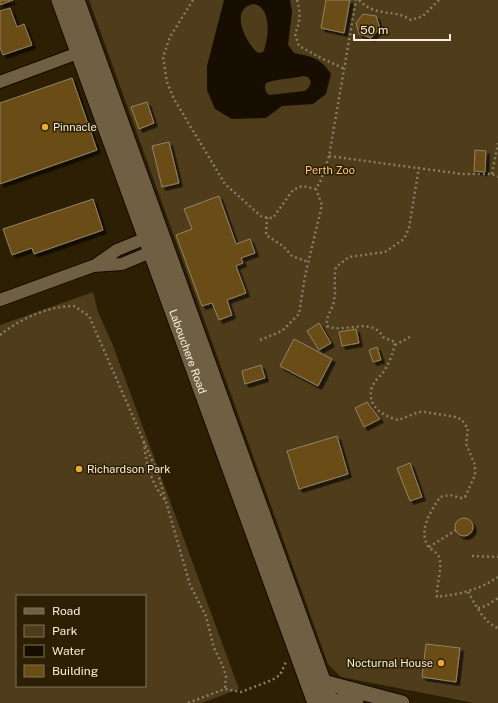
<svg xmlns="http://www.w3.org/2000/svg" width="498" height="703" viewBox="0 0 498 703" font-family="'Public Sans',sans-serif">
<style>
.green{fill:#4e3c1b;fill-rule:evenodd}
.water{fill:#170e01;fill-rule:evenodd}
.building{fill:#6a4d12;stroke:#948365;filter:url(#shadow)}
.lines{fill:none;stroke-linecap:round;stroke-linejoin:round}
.minor-casing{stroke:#150800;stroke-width:14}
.tertiary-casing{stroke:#150800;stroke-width:17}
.secondary-casing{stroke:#150800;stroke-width:19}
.path{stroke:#887d66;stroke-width:2.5;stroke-dasharray:2 3;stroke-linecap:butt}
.minor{stroke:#6f5f43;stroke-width:12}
.tertiary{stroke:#6f5f43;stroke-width:15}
.secondary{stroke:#6f5f43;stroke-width:17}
.poi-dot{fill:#e7ac36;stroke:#2d1f03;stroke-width:1.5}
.labels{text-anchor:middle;stroke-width:3;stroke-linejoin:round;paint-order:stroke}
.poi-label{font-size:11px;fill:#f8efdf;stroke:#2d1f03;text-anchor:start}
.park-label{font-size:11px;fill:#f9cb7b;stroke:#2d1f03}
.street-label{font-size:11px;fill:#f8efdf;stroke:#2d1f03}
</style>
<defs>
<filter id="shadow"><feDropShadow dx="3.5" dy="3.5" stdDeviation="0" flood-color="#0009"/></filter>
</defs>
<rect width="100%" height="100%" fill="#2d1f03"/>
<path class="green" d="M89 0H498V703H474L341 677 328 664Z
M93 292 98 312 112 343 239 689 202 703H0V325ZM17 596H145V686H17Z"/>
<path class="water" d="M224 0H290L292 12 288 45 294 53C312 57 320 57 331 74L326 94 313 104 282 106 266 118 232 119 215 109 207 90V66ZM254 4C272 7 269 40 263 52L258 53C246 43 228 8 254 4ZM303 76 308 77 311 82 309 87 305 91 269 95C265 91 264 88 266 83 274 79 292 79 303 76Z"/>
<path class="building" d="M0 0H13L0 5Z
M326 0H350L344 33 321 28Z
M10 8 17 27 24 24 32 45 3 55 0 48V11Z
M363 14 376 16 380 28 371 38 359 34 356 23Z
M72 78 97 150 0 184V103Z
M147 102 154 123 139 129 131 107Z
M169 142 179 183 162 187 152 146Z
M475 150 486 151 485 172 474 171Z
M219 196 236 244 250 239 255 253 241 258 243 263 236 266 246 293 227 300 232 315 219 320 212 303 202 306 176 235 192 229 184 209Z
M93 199 103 230 34 254 32 248 12 255 3 229Z
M319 323 331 343 319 350 307 331Z
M356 329 359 343 342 346 339 332Z
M294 339 332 359 318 386 280 366Z
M377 347 381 360 373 362 369 350Z
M261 365 265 378 245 384 242 371Z
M367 402 380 419 364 427 355 408Z
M337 436 348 474 299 489 287 451Z
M410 463 422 497 410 501 397 468Z
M455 527a9 9 0 1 1 18 0a9 9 0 1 1-18 0Z
M426 644 460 648 456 682 422 677Z"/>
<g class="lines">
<g class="minor-casing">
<path id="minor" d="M0 82 78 53
M94 266 117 250 154 235
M0 300 93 266 122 264 158 249"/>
</g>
<g class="tertiary-casing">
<path id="tertiary" d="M323 682 402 703
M330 701 356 703"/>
</g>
<g class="secondary-casing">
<g id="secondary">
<path id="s1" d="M60 0 316 703"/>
<path d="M76 0 330 703"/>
</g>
</g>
<path class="path" d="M193 0 170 37 163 57 167 82 174 99 225 184 262 217 273 218 293 190 302 186 316 189 321 180 329 156 356 0
M297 0C301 12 300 23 295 34L299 46 323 59 343 68
M359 0C376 18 393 8 411 20L423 16 439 0
M329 156 462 174H492L498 177
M419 167 409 228 404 239 385 252 349 257 336 267C333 280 337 292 333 305 330 313 326 317 327 326 344 334 372 316 383 337L395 342C394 352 388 366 382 374 378 378 374 382 372 387 366 406 383 416 398 420L419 412H425L456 417 462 420 468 429 466 444 475 465V475L465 497 461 498 450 495 440 497C431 511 418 530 428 546 431 550 437 552 439 557 443 567 436 585 437 597 460 594 479 590 498 577
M492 174 498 143
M267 217 266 235 283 246 292 256 308 262
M0 335C20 319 48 306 74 306L89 316 158 474 190 585 206 616 214 648 222 664 226 676 225 689
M260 340 282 331 299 314 305 276 322 205 316 189
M395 345 410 337
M144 442C146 464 151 483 165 500
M429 547 456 530
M472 556 498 557
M468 592C475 604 484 623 498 628
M478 608 486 606 498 598
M188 703 225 689 241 692 272 680 280 675 286 662"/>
<use href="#minor" class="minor"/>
<use href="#tertiary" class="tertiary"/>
<use href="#secondary" class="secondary"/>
</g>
<g class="poi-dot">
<circle cx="45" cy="127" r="4"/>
<circle cx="79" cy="469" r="4"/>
<circle cx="441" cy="663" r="4"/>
</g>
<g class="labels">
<g class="poi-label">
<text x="53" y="131">Pinnacle</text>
<text x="87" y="473">Richardson Park</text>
<text x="433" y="667" text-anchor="end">Nocturnal House</text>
</g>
<g class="park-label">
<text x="330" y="174">Perth Zoo</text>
</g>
<g class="street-label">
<text dy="4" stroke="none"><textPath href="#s1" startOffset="374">Labouchere Road</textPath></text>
</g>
</g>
<rect x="16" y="595" width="130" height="92" fill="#2d1f03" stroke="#7e725b"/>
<rect x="24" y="608" width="20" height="6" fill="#6f5f43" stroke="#7e725b"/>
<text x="52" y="615" font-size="12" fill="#f8efdf">Road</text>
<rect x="24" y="625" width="20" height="12" fill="#4e3c1b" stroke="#7e725b"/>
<text x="52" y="635" font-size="12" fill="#f8efdf">Park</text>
<rect x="24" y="645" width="20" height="12" fill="#170e01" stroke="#7e725b"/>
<text x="52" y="655" font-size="12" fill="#f8efdf">Water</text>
<rect x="24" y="665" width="20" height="12" fill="#6a4d12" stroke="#7e725b"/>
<text x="52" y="675" font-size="12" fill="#f8efdf">Building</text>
<path d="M354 34v6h96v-6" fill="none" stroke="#f8efdf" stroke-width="2"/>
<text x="360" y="34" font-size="12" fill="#f8efdf" stroke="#2d1f03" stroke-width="3" paint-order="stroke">50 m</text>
</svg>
